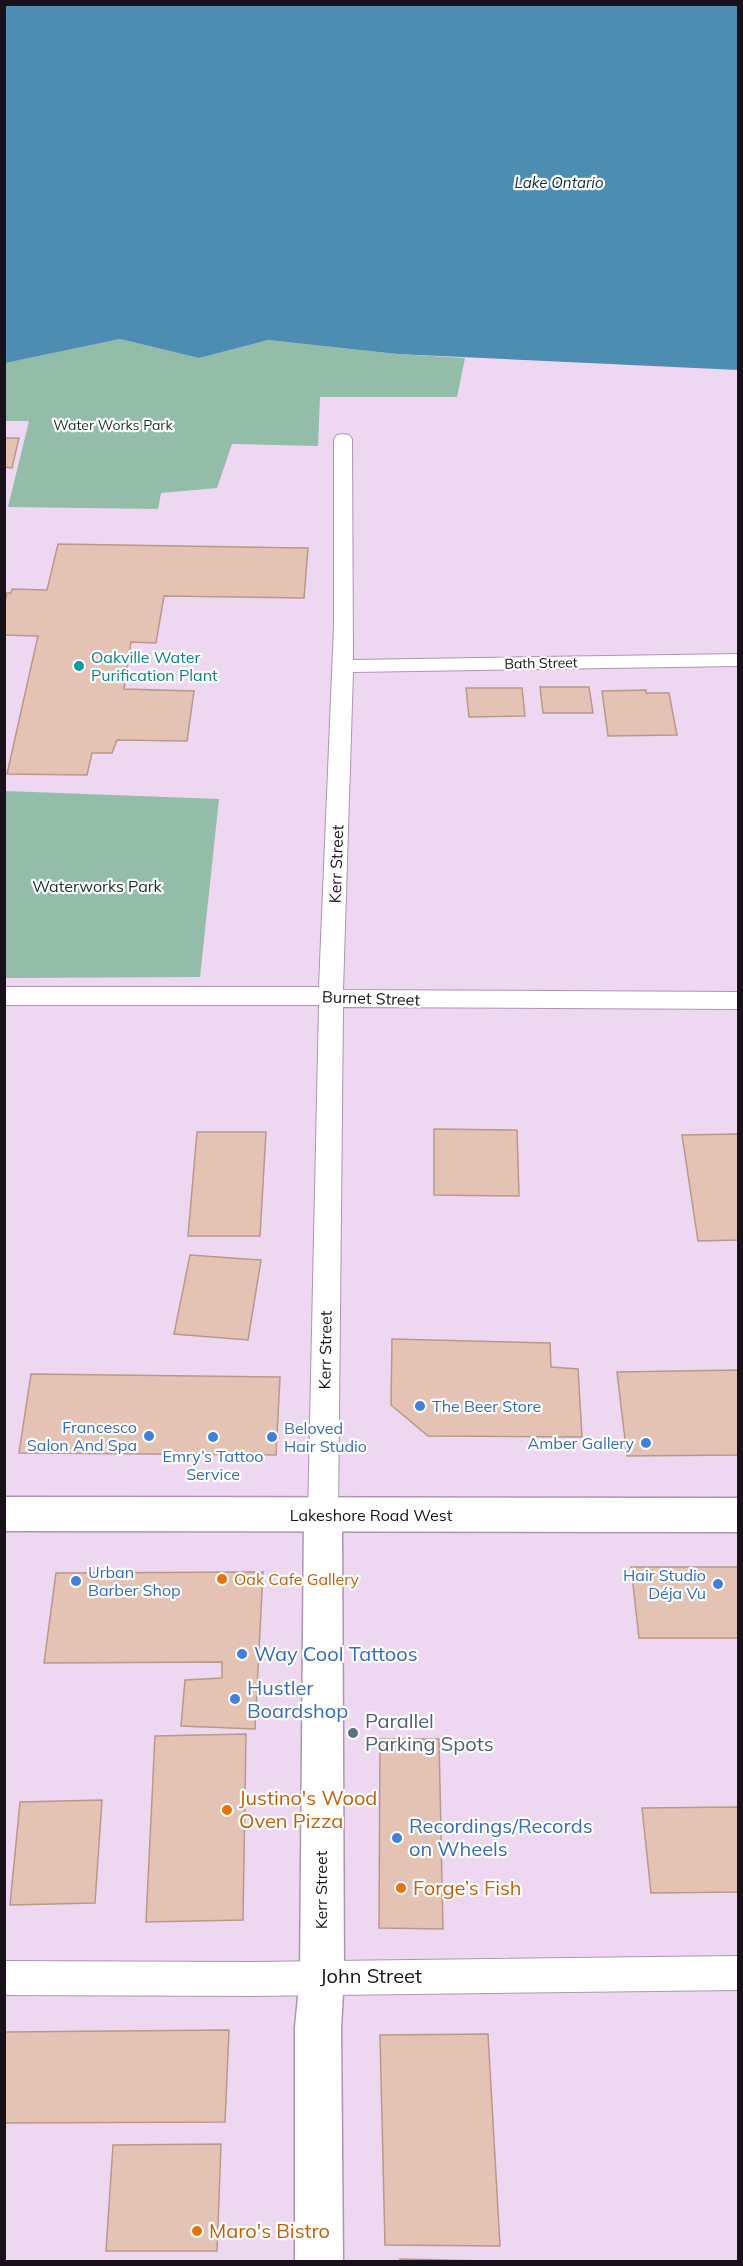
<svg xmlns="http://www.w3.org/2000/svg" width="743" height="2266" viewBox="0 0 743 2266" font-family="Mulish,sans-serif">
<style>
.green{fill:#93bca9}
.water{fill:#4d8db1}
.building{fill:#e4c3b5;stroke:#b8988a;stroke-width:1.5}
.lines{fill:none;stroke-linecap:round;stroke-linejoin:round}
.minor-casing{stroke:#ac96af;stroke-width:2}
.secondary-casing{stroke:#ac96af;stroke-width:3}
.primary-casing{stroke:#ac96af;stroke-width:3}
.minor{fill:#fff;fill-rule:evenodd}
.secondary{fill:#fff;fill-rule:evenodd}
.primary{fill:#fff;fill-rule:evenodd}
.culture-dot{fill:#0f9aa8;stroke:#fff;stroke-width:2}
.shop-dot{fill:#3f7fe0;stroke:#fff;stroke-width:2}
.food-dot{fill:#e8710a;stroke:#fff;stroke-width:2}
.service-dot{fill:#5c6f8a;stroke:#fff;stroke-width:2}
.labels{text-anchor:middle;stroke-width:4.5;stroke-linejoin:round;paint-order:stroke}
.far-park-label{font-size:14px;fill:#123326;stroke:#fff}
.far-street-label{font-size:14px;fill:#19111a;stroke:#fff}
.far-water-label{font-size:15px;font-style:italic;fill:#0f2d3d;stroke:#fff}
.culture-label{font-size:16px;fill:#0d838f;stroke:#fff;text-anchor:start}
.street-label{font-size:16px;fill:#19111a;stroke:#fff}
.park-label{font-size:16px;fill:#123326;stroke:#fff}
.shop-label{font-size:16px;fill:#366cbe;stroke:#fff;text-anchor:start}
.food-label{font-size:16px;fill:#c56008;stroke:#fff;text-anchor:start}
.near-shop-label{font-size:20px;fill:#366cbe;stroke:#fff;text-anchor:start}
.near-service-label{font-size:20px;fill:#4e5e75;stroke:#fff;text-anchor:start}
.near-food-label{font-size:20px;fill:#c56008;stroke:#fff;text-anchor:start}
.near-street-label{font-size:20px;fill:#19111a;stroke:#fff}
</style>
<rect width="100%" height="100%" fill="#eed7f1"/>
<path class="green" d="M120 339 199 358 268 340 397 354 465 358 457 397H320L318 446 232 444 217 488 161 493 158 509 8 507 29 421H5L4 363Z
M5 791 219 799 200 977 5 978Z"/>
<path class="water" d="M4 5H738V370L397 354 268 340 199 358 120 339 5 363Z"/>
<path class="building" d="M4 438H19L12 468 4 467Z
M58 544 308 548 304 598 164 596 156 643 131 642 124 689 194 691 187 741 117 740 112 753H92L87 775 7 774 38 636 4 635V605L7 593H11L12 589 47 590Z
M540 687H589L593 713H543Z
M466 688H522L525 716 469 717Z
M646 690V693H669L677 735 608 736 602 691Z
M434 1129 517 1130 519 1196 434 1195Z
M197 1132H266L260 1236H188Z
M738 1134V1240L698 1241 682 1135Z
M190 1255 261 1260 248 1340 174 1334Z
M392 1339 550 1343 551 1367 578 1369 582 1437 428 1436 391 1405Z
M738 1370V1455L627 1456 617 1372Z
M31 1374 280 1377 276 1455 19 1453Z
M631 1567H738V1638H639Z
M263 1572 255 1729 181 1726 185 1680 222 1678V1662L44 1663 56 1573Z
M246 1734 243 1920 146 1922 155 1736Z
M380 1739H439L443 1929 379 1928Z
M102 1800 95 1903 10 1905 20 1802Z
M738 1807V1892L651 1893 642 1808Z
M229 2030 225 2122 4 2123V2032Z
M488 2034 500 2246 385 2245 380 2035Z
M221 2144 217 2251H106L113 2145Z
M400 2259 484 2261V2262H400Z"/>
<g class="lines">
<g class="minor-casing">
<path id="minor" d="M343 434 349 435 352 439 353 660 738 654V666L353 672 343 990 738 992V1009L343 1007 338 1516 333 1525 323 1529 313 1525 308 1516 319 1005H4V987H319L334 626V439L337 435Z
M738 1956V1990L251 1996 4 1995V1961L251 1962Z"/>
</g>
<g class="secondary-casing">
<path id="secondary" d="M323 1499 337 1504 342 1516 344 1977 341 2027 343 2262H295V2027L300 1977 304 1516 309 1504Z"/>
</g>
<g class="primary-casing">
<path id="primary" d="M4 1497 738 1498V1532L4 1531Z"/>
</g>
<use href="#minor" class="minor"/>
<use href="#secondary" class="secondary"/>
<use href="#primary" class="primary"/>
</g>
<circle class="culture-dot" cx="79" cy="666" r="6"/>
<g class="shop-dot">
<circle cx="420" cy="1406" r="6"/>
<circle cx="149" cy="1436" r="6"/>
<circle cx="213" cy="1437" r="6"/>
<circle cx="272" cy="1437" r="6"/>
<circle cx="646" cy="1443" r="6"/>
<circle cx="76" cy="1581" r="6"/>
<circle cx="718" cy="1584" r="6"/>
<circle cx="242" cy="1654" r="6"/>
<circle cx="235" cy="1699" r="6"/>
<circle cx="397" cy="1838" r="6"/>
</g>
<g class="food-dot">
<circle cx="222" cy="1579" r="6"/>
<circle cx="227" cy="1810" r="6"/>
<circle cx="401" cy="1888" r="6"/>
<circle cx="197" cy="2231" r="6"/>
</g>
<circle class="service-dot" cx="353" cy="1733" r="6"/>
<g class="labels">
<g class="far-park-label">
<text x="113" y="430">Water Works Park</text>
</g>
<g class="far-street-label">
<text transform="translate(541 663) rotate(-1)" y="5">Bath Street</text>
</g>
<g class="far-water-label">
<text x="559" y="188">Lake Ontario</text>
</g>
<g class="culture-label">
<text x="91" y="663">Oakville Water<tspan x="91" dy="18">Purification Plant</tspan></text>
</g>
<g class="street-label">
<text transform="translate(336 864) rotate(-88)" y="6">Kerr Street</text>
<text transform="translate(371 998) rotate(2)" y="6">Burnet Street</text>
<text transform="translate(325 1350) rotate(-89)" y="6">Kerr Street</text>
<text x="371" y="1521">Lakeshore Road West</text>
<text transform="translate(321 1890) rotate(-90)" y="6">Kerr Street</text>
</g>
<g class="park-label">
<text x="97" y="892">Waterworks Park</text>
</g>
<g class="shop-label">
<text x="432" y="1412">The Beer Store</text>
<text x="137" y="1433" text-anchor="end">Francesco<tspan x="137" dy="18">Salon And Spa</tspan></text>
<text x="284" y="1434">Beloved<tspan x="284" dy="18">Hair Studio</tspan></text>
<text x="634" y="1449" text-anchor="end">Amber Gallery</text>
<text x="213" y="1462" text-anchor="middle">Emry’s Tattoo<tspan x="213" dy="18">Service</tspan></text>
<text x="88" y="1578">Urban<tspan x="88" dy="18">Barber Shop</tspan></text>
<text x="706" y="1581" text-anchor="end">Hair Studio<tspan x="706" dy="18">Déja Vu</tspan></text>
</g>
<g class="food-label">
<text x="234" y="1585">Oak Cafe Gallery</text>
</g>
<g class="near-shop-label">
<text x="254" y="1661">Way Cool Tattoos</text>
<text x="247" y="1695">Hustler<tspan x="247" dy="23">Boardshop</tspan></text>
<text x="409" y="1833">Recordings/Records<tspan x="409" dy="23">on Wheels</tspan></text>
</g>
<g class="near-service-label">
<text x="365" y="1728">Parallel<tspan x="365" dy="23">Parking Spots</tspan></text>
</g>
<g class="near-food-label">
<text x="239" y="1805">Justino's Wood<tspan x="239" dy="23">Oven Pizza</tspan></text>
<text x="413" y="1895">Forge’s Fish</text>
<text x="209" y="2238">Maro's Bistro</text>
</g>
<g class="near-street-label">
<text x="371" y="1983">John Street</text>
</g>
</g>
<rect width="743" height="2266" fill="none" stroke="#19111a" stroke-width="12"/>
</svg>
